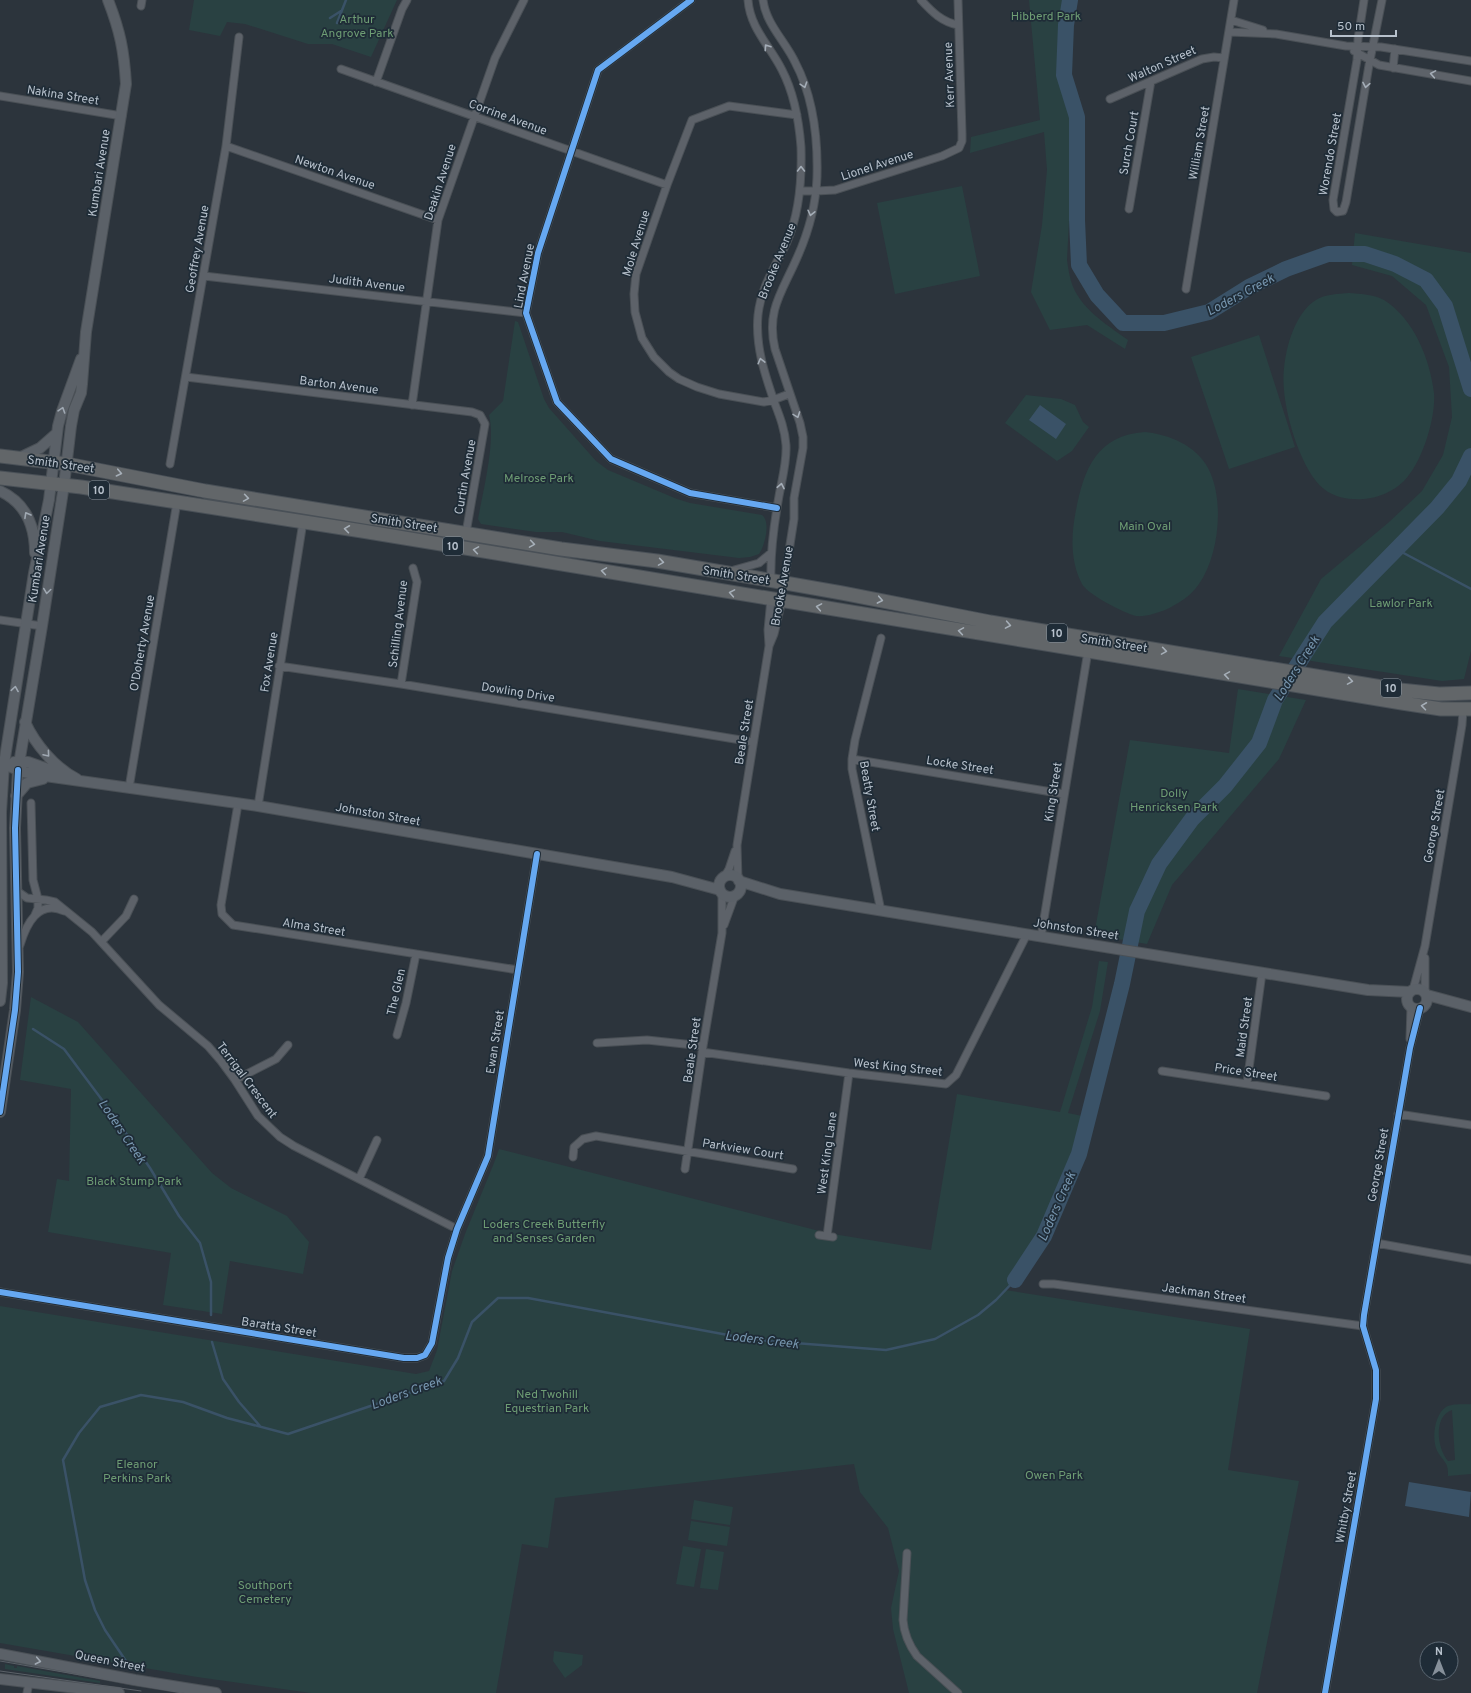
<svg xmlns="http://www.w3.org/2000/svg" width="1471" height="1693" viewBox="0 0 1471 1693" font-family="Overpass,sans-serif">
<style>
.green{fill:#294142;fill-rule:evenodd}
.water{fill:#3a5267}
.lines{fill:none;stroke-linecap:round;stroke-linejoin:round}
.stream{stroke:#3a5267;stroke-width:2.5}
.river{stroke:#3a5267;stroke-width:16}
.street-casing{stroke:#4a5056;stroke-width:9}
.secondary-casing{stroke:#4a5056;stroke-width:12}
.highway-casing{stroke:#495057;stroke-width:15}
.street{stroke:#5d6269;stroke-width:7}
.secondary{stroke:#5b6168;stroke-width:10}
.highway{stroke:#626669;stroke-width:13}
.tram{stroke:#5b6168;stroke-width:1}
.cycleway-casing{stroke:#1f2c37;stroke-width:8}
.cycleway{stroke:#66a8f1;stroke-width:6}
.oneway{stroke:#a5aeb8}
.oneway2{stroke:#a0a9b3}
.oneway3{stroke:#a6afb8}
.labels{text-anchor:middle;stroke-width:3.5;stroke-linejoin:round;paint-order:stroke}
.shield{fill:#1f2c37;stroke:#89949f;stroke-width:1}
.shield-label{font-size:11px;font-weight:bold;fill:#b7c1cc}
.park-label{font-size:12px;fill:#6e9d74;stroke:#1f2c37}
.street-label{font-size:12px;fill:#b7c1cc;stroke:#1f2c37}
.water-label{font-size:13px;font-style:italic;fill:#7796af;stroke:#1f2c37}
</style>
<rect width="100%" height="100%" fill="#2c343c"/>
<path class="green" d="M194 0H397L371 57 332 44H308L245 24 227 22 220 36 189 30Z
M1029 0H1065L1062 23 1060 73 1074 123 1067 260C1068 267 1069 274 1071 281 1079 308 1106 324 1128 340L1125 349 1087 325 1050 330 1031 292 1042 225 1047 170 1044 132 970 153 971 137 1040 120Z
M962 186 980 276 895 294 877 203Z
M1355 233 1471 253V651L1464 679 1442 681 1279 656 1321 579 1388 523 1422 491 1443 455 1452 417 1449 367 1426 305 1392 276 1352 265Z
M1349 293C1360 294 1373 294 1384 300 1414 319 1430 359 1434 393 1436 418 1422 463 1404 481 1394 491 1378 498 1364 499 1350 500 1335 498 1324 489 1302 472 1286 418 1284 390 1281 363 1291 315 1316 300 1325 294 1338 294 1349 293Z
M515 321 518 322 544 399 549 408 596 461 608 470 677 499 690 503 762 515C771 522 765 545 759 554L750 557 739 558 600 541 562 532H536L481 524 478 519C483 491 496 441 489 415L503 401Z
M1259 335 1295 447 1229 469 1191 357Z
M1026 395 1061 399 1075 405 1083 422 1089 427 1072 451 1057 461 1005 423Z
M1145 432C1168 434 1197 446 1208 468 1225 500 1219 555 1199 584 1191 596 1178 604 1165 610 1157 613 1146 617 1136 616 1124 613 1087 594 1082 584 1070 561 1071 535 1076 510 1084 469 1097 435 1145 432Z
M1238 689 1306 700 1279 759 1172 885 1147 944 1094 935 1130 740 1229 753Z
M1099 961 1108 962 1100 1011 1068 1113 1087 1117 1079 1154 1044 1236 1015 1280 1005 1290 1250 1329 1228 1470 1299 1481 1257 1693H909L893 1629 891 1608 899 1571 888 1528 860 1492 854 1464 555 1498 548 1548 522 1544 496 1693H311L197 1677 0 1643V1306L416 1374 429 1371 437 1350 452 1271 465 1234 494 1163 499 1149 827 1233 931 1250 957 1094 1060 1112 1092 1007Z
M31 997 78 1022 212 1173 231 1188 287 1216 309 1242 303 1274 230 1261 222 1314 163 1305 171 1253 48 1232 57 1179 69 1181 71 1089 20 1080Z
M1471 1404V1474L1448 1476C1448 1473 1448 1469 1447 1466 1445 1460 1438 1455 1436 1448 1432 1436 1435 1414 1446 1407 1453 1403 1464 1405 1471 1404ZM1452 1410 1455 1460 1448 1461C1437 1449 1433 1416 1452 1410Z
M694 1500 733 1507 730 1525 691 1519Z
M691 1521 730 1527 727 1546 688 1540Z
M683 1546 701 1549 694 1587 676 1584Z
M706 1549 724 1552 718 1590 700 1588Z
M554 1651 583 1655 582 1665 565 1678 553 1661Z
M5 1664 14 1666V1668H17V1666L100 1681V1683L5 1669Z"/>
<path class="water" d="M1040 405 1066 424 1056 439 1029 420Z
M1409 1482 1471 1492 1469 1517 1405 1506Z"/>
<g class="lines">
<path class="stream" d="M330 18 341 11
M337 23 346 0
M1396 549 1471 589
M33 1029 64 1049 114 1116 150 1168 179 1216 200 1243 211 1282V1315
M212 1342 223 1379 239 1402 260 1426
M130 1667 105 1630 95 1610 85 1580 63 1460 79 1433 100 1407 141 1395 183 1402 227 1418 288 1434 444 1381 458 1358 472 1322 498 1298H528L755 1340 886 1350 935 1339 978 1315 996 1300 1015 1280"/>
<path class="river" d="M1070 0 1066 25 1064 75 1077 117V220L1079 265 1097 295 1123 323H1164L1209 312 1249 287 1286 269 1328 254H1365L1395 264 1426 280 1445 306 1471 389
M1015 1280 1044 1236 1079 1154 1122 984 1137 911 1159 864 1192 819 1225 786 1259 743 1275 700 1325 622 1437 508 1459 481 1471 456"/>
<g class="street-casing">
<path id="street" d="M691 0 598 70 538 253 526 313 557 402 611 459 690 493 777 508
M748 0C750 28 770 46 782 70 794 93 799 121 801 147 802 179 800 212 787 242 775 267 761 287 758 315 755 346 765 375 775 404 780 417 785 430 786 445 787 462 782 479 779 496 774 524 770 551 771 580
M763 0C766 24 785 41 795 62 813 96 818 139 817 177 816 205 808 234 796 260 782 292 766 311 775 349L800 423 803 437V448L794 498V519L784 583
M921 0C932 12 942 22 958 25
M1364 0 1358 39 1357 60 1333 200 1334 209 1337 212 1343 211 1346 202 1369 65 1382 0
M141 6 142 0
M1231 20 1263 30
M1229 32 1276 34 1346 46 1381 47 1471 61
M1354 51 1379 65 1471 81
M1393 68 1395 49
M341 69 667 185
M376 82 402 9 407 0
M0 96 122 116
M1110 99 1202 59 1214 57 1224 58
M226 146 438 220
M800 191H816L835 190 942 156 959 148 962 141V133L958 0
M1129 209 1151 81
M204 276 526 313
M1186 289 1234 0
M186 377 472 412 480 415 485 424 466 533
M789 394 773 400 764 402 719 394 697 387 679 379 669 372 654 357 642 338 635 312 634 294 636 274 667 185 692 120 729 106 797 115
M412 405 438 220 495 58 524 0
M170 464 226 146 239 37
M734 570 759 563 771 553
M0 620 42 626
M881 638 855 740 852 759V769L881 911
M769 645 768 630 771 599
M279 666 401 684 753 742
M401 684 417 582 413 568
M852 759 1064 794
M129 788 177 502
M31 803 33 880 38 899V908L35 915
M238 804 221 905 222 914 233 925 518 970
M258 806 303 522
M725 876 729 869 735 851
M738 880 737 845 769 646 774 634 782 601
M17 891 27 898 46 900 55 902 92 932 159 1005 208 1046 221 1061 235 1080 258 1116 280 1137 294 1146 457 1229
M724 925 735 895
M1041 937 1088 651
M102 941 126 916 134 899
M20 945C26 925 38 899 64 911
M1425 958V993
M1413 990 1425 946 1462 725 1463 710
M397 1035 406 1003 416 954
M1410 1039 1411 1006
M597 1043 647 1040 703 1046
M702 1052 849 1073 946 1084 956 1075 1027 934
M1162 1071 1326 1096
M235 1080 276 1059 288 1045
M1247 1083 1262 973
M1398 1114 1471 1125
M573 1157 574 1147 583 1139 596 1136 793 1169
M685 1169 703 1046 722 933V893
M359 1179 377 1140
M819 1235 833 1237
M827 1236 849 1073
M1376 1243 1471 1260
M1043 1284H1054L1363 1326
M0 1292 404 1358H417L425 1355 432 1343 448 1258 457 1229 488 1156 537 854
M907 1553 903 1620C904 1634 909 1645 917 1656L958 1693
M27 1693 29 1683
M1325 1693 1376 1399V1370L1363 1326 1364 1315 1410 1048 1420 1008"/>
</g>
<g class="secondary-casing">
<path id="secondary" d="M19 458 40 448 57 433
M0 491C26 503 35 526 35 553
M25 722C35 744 55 768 77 779
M14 762H28L65 775
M4 764 20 771 38 775 258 806 672 877 720 890
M16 796 27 783 43 779
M719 886a11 11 0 1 1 22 0a11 11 0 1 1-22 0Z
M739 881 780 894 1368 990 1410 992
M1407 999a10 10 0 1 1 20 0a10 10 0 1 1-20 0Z
M1427 995 1471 1007
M0 1001 2 983 1 812 4 764 34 573 49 500 58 426 62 411 81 359
M0 1112 15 1010 18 972 15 828 18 770 42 626 64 485 71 426 74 410 81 393 82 384 86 332 126 84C124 50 120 31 108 0
M0 1654 135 1680 216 1693
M0 1679 119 1693"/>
</g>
<g class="highway-casing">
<path id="highway" d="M0 456 67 464 205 491 561 549 657 561 757 578 842 593 990 622 1400 690 1439 694 1471 693
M0 478 81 487 362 531 1402 703 1441 709H1471"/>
</g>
<use href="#street" class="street"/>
<use href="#secondary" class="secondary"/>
<use href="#highway" class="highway"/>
<path class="tram" d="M0 1661 183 1693
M0 1671 141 1691"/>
<g class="cycleway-casing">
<path id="cycleway" d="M691 0 598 70 538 253 526 313 557 402 611 459 690 493 777 508
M0 1112 15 1010 18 972 15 828 18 770
M0 1292 404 1358H417L425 1355 432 1343 448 1258 457 1229 488 1156 537 854
M1325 1693 1376 1399V1370L1363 1326 1364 1315 1410 1048 1420 1008"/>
</g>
<use href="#cycleway" class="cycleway"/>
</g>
<defs><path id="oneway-chevron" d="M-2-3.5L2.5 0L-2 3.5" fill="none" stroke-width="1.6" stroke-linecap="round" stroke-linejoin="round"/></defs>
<g class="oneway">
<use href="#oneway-chevron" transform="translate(767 47) rotate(-124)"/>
<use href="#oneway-chevron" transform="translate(1433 74) rotate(-170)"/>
<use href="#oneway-chevron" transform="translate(804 85) rotate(72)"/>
<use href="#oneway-chevron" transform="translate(1366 85) rotate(100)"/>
<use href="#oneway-chevron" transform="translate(801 169) rotate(-90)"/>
<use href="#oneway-chevron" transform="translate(811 213) rotate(103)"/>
<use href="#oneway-chevron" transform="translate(761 361) rotate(-104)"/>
<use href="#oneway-chevron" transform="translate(797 415) rotate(70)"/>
<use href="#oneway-chevron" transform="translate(781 486) rotate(-79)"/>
</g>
<g class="oneway2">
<use href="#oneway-chevron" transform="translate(62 410) rotate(-72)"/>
<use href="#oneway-chevron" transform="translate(27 515) rotate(-119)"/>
<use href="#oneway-chevron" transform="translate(47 591) rotate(98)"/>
<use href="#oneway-chevron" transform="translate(15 689) rotate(-81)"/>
<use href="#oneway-chevron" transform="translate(47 754) rotate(50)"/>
<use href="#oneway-chevron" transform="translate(38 1661) rotate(11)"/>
</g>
<g class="oneway3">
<use href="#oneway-chevron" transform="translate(119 473) rotate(12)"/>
<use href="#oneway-chevron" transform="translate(246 498) rotate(9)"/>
<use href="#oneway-chevron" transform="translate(347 529) rotate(-172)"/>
<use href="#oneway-chevron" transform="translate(532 544) rotate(9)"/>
<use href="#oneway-chevron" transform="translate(476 550) rotate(-171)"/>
<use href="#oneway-chevron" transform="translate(661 562) rotate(9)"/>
<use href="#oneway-chevron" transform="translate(604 571) rotate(-171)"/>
<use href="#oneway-chevron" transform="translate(732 593) rotate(-170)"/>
<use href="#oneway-chevron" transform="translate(880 600) rotate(11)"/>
<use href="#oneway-chevron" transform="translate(819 607) rotate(-170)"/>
<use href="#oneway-chevron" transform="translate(1008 625) rotate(10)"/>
<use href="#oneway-chevron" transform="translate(961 631) rotate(-171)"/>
<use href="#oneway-chevron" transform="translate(1164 651) rotate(9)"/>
<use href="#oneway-chevron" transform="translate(1227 675) rotate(-171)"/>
<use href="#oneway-chevron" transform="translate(1350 681) rotate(9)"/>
<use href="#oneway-chevron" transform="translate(1424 706) rotate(-172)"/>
</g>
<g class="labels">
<g class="shield">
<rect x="89" y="481" width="20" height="18" rx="3"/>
<rect x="443" y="537" width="20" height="18" rx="3"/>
<rect x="1047" y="624" width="20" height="18" rx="3"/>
<rect x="1381" y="679" width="20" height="18" rx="3"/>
</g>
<g class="shield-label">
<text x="99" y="494">10</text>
<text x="453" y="550">10</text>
<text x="1057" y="637">10</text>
<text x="1391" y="692">10</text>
</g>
<g class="park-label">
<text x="1046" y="20">Hibberd Park</text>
<text x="357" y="23">Arthur<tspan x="357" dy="14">Angrove Park</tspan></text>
<text x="539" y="482">Melrose Park</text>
<text x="1145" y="530">Main Oval</text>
<text x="1401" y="607">Lawlor Park</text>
<text x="1174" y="797">Dolly<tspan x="1174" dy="14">Henricksen Park</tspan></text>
<text x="134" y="1185">Black Stump Park</text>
<text x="544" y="1228">Loders Creek Butterfly<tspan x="544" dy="14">and Senses Garden</tspan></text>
<text x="547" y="1398">Ned Twohill<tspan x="547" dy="14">Equestrian Park</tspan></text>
<text x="137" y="1468">Eleanor<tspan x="137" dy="14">Perkins Park</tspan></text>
<text x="1054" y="1479">Owen Park</text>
<text x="265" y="1589">Southport<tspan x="265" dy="14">Cemetery</tspan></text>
</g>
<g class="street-label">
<text transform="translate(1162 64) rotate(-24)" y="4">Walton Street</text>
<text transform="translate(949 75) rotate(-92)" y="4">Kerr Avenue</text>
<text transform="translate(63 95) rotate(9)" y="4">Nakina Street</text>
<text transform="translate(508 117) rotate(20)" y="4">Corrine Avenue</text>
<text transform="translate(1129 143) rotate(-80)" y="4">Surch Court</text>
<text transform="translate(1199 143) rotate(-80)" y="4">William Street</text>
<text transform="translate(1330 154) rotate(-80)" y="4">Worendo Street</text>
<text transform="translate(877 165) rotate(-18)" y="4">Lionel Avenue</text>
<text transform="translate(335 172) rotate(19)" y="4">Newton Avenue</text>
<text transform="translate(99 173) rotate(-81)" y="4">Kumbari Avenue</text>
<text transform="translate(440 182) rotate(-72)" y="4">Deakin Avenue</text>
<text transform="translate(636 243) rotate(-73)" y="4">Mole Avenue</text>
<text transform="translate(197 249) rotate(-80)" y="4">Geoffrey Avenue</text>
<text transform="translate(777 261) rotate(-68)" y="4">Brooke Avenue</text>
<text transform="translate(524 276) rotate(-79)" y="4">Lind Avenue</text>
<text transform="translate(367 283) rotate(7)" y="4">Judith Avenue</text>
<text transform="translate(339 385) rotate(7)" y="4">Barton Avenue</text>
<text transform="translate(61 464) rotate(8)" y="4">Smith Street</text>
<text transform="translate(465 477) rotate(-80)" y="4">Curtin Avenue</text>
<text transform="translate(404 523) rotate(9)" y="4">Smith Street</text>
<text transform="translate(39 559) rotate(-81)" y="4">Kumbari Avenue</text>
<text transform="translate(736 575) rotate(9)" y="4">Smith Street</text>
<text transform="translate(782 586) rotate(-80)" y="4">Brooke Avenue</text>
<text transform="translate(398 624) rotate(-83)" y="4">Schilling Avenue</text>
<text transform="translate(142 643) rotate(-80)" y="4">O'Doherty Avenue</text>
<text transform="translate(1114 643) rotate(9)" y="4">Smith Street</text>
<text transform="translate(269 662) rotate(-81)" y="4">Fox Avenue</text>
<text transform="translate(518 692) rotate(9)" y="4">Dowling Drive</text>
<text transform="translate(744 732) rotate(-81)" y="4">Beale Street</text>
<text transform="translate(960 765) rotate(9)" y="4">Locke Street</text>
<text transform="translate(1053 792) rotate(-81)" y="4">King Street</text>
<text transform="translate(870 796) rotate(80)" y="4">Beatty Street</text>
<text transform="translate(378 814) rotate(10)" y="4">Johnston Street</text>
<text transform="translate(1434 826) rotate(-80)" y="4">George Street</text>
<text transform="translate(314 927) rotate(9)" y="4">Alma Street</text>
<text transform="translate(1076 929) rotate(9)" y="4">Johnston Street</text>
<text transform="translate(396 992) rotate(-77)" y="4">The Glen</text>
<text transform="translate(1244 1027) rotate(-82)" y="4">Maid Street</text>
<text transform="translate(495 1042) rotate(-81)" y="4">Ewan Street</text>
<text transform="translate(692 1050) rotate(-82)" y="4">Beale Street</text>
<text transform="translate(898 1067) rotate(6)" y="4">West King Street</text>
<text transform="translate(1246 1072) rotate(9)" y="4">Price Street</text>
<text transform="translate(247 1080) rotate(53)" y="4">Terrigal Crescent</text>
<text transform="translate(743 1149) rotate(9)" y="4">Parkview Court</text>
<text transform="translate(827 1153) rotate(-82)" y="4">West King Lane</text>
<text transform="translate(1378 1165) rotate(-80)" y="4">George Street</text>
<text transform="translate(1204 1293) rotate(8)" y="4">Jackman Street</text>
<text transform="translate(279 1327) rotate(9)" y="4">Baratta Street</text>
<text transform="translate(1346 1507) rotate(-80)" y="4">Whitby Street</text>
<text transform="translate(110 1661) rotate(11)" y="4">Queen Street</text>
</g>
<g class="water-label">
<text transform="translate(1240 294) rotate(-28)" y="5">Loders Creek</text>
<text transform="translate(1296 668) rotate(-58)" y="5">Loders Creek</text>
<text transform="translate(123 1131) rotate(56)" y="5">Loders Creek</text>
<text transform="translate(1056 1206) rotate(-66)" y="5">Loders Creek</text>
<text transform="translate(762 1339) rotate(7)" y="5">Loders Creek</text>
<text transform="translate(406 1392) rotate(-20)" y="5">Loders Creek</text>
</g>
</g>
<g transform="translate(1439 1661)"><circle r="19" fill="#1f2c37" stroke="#5c6873"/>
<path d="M0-3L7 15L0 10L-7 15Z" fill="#86909a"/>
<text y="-6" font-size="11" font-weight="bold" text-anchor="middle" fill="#b7c1cc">N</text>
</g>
<path d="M1331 30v6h65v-6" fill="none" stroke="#b7c1cc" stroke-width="2"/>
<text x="1337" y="30" font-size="12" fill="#b7c1cc" stroke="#1f2c37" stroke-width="3" paint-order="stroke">50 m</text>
</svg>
